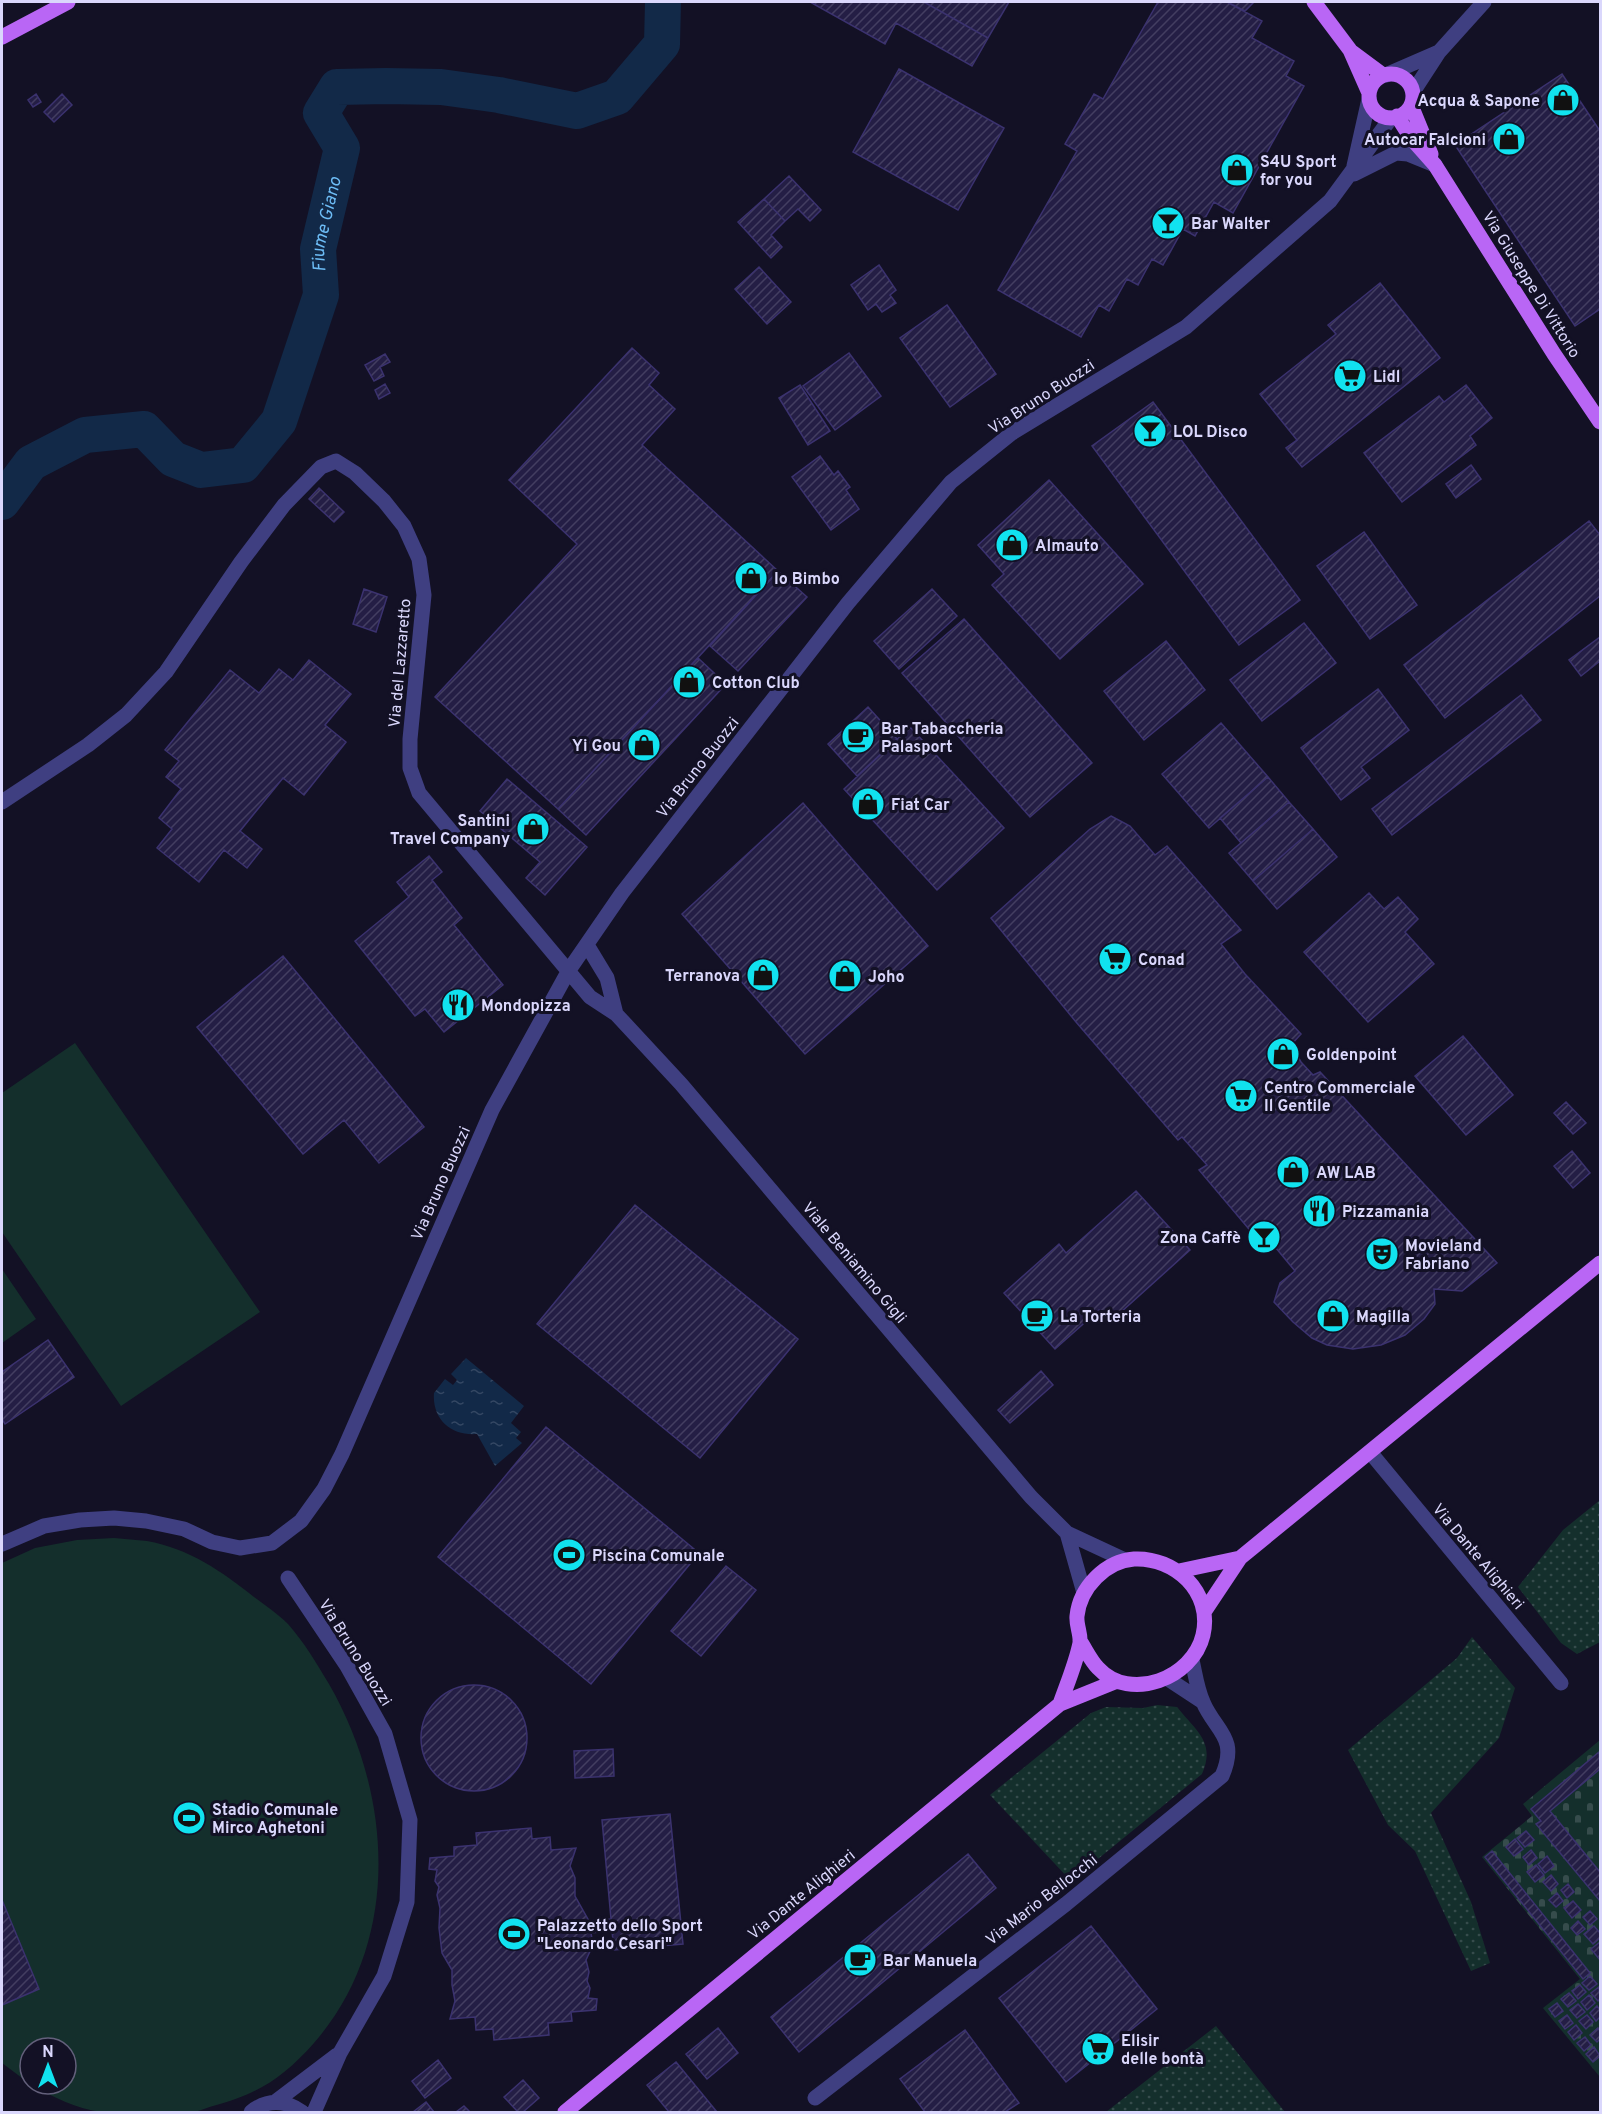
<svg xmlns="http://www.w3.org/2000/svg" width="1602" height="2114" viewBox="0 0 1602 2114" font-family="Overpass,sans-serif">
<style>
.grass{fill:url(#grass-dots)}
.cemetery{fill:url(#cemetery-stones)}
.pitch{fill:#142f2c}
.water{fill:url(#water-ripples)}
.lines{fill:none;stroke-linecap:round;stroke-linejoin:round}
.river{stroke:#122948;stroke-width:36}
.building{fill:url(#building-hatch);stroke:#3b326f;stroke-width:1.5}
.minor{stroke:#3f3f81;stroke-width:15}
.major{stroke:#b966f5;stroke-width:15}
.labels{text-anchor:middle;stroke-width:6;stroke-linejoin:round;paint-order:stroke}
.poi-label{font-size:16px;font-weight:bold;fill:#dad7fc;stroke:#131125;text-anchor:start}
.street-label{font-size:16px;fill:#dad7fc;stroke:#131125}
.water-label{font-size:18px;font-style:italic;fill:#6dbcf5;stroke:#131125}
</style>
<defs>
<pattern id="grass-dots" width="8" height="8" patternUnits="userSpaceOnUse" patternTransform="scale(1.5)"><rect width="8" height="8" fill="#142f2c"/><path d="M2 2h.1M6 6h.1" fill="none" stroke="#364c4c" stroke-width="1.8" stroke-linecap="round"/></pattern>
<pattern id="cemetery-stones" width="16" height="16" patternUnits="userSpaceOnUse" patternTransform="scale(1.5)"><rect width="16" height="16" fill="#142f2c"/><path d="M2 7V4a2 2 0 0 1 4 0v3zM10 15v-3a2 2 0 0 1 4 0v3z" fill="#364c4c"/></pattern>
<pattern id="water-ripples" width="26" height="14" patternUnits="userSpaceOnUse" patternTransform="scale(1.5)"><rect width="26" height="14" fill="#122948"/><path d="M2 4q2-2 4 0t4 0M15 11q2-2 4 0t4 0" fill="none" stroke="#344763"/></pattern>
<pattern id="building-hatch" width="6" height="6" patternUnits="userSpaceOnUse" patternTransform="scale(1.5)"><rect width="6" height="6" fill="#241e45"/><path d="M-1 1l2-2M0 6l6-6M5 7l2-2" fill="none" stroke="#433e61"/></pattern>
</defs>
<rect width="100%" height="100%" fill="#131125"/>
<path class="grass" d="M1600 1500V1642L1577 1654 1561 1643 1518 1587 1563 1530Z
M1472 1637 1515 1688 1499 1738 1431 1813 1471 1902 1490 1963 1471 1971 1415 1851 1388 1825 1348 1750 1457 1658Z
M1157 1705 1177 1707C1196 1731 1216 1742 1202 1774L1071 1881 990 1795 1091 1713 1106 1707 1143 1708Z
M1216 2026 1285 2112H1106Z"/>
<path class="cemetery" d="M1600 1740V2077L1543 2008 1580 1979 1482 1857 1532 1816 1523 1804Z"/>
<path class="pitch" d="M75 1043 260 1312 121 1406 2 1232V1093Z
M2 1269 36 1319 2 1343Z
M114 1538C125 1539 136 1540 147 1541 188 1548 223 1572 254 1597 265 1605 278 1614 288 1624 304 1642 317 1664 329 1684 393 1795 402 1942 314 2043 283 2078 258 2094 213 2106 206 2108 198 2112 190 2112 180 2114 170 2112 161 2112 142 2112 121 2114 102 2112 77 2109 52 2097 31 2084H66V2048H30V2084L2 2063V1563L35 1548 77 1540Z"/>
<path class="water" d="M466 1358 524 1406 511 1423 521 1432 516 1438 522 1443 495 1466 477 1434C452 1436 432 1420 434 1393L445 1379 453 1385 457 1380 451 1374Z"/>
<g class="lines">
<path class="river" id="s1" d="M2 502 31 463 85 435 144 429 173 459 201 470 243 465 279 421 321 295 318 249 342 148 321 113 337 87 386 86 441 87 499 95 577 111 617 97 662 44 663 2"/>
</g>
<path class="building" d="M810 2H924L988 38 972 66 896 23 885 44Z
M924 2H1009L988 38Z
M1158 2H1227L1262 21 1252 38 1294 61 1286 76 1304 86 1233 213 1214 202 1195 236 1183 229 1163 265 1152 259 1138 285 1127 279 1109 311 1099 305 1081 337 998 290 1077 151 1065 144 1094 94 1103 99Z
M1227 2H1254L1245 11Z
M899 69 1004 128 958 210 853 152Z
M1562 74 1600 131V309L1575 326 1455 145Z
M36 94 41 102 33 107 28 100Z
M62 94 72 105 54 122 44 112Z
M789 176 821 210 810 221 798 209 785 221 764 199Z
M764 199 785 221 771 235 782 247 771 258 738 222Z
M879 265 896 290 890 295 896 303 882 312 876 304 868 310 851 285Z
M759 267 791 302 767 324 735 289Z
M1380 283 1440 358 1302 467 1286 448 1297 440 1260 394 1336 334 1328 325Z
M947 305 996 374 950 407 900 338Z
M632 348 659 373 649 385 675 409 642 445 778 571 558 809 435 697 577 544 509 480Z
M849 353 881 396 835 430 803 386Z
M385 354 390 362 380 367 384 376 374 381 365 365Z
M385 384 390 393 379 399 375 390Z
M800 385 830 431 808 445 779 398Z
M1466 385 1492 418 1470 436 1476 445 1402 502 1364 453 1439 396 1444 402Z
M1153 402 1300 600 1239 645 1092 446Z
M820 456 834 475 838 471 850 487 846 490 859 509 831 530 792 477Z
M1471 465 1481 479 1456 498 1446 484Z
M1049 480 1143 584 1060 659 992 585 1004 574 978 545Z
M319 488 344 512 334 522 309 499Z
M1589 521 1600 535V596L1445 718 1404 665Z
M1364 532 1417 605 1370 639 1317 566Z
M778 571 807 597 738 671 710 646Z
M364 589 387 597 376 632 353 624Z
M932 589 957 616 899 669 874 641Z
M964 619 1092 763 1030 817 902 673Z
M1304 623 1336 663 1262 721 1230 680Z
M1600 637V661L1581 676 1569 660Z
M1166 641 1205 690 1144 740 1104 691Z
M698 658 726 684 586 835 558 809Z
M309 660 351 694 325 725 346 742 304 795 283 778 240 831 262 849 247 868 224 850 199 882 157 848 172 829 159 818 181 789 166 777 179 761 165 750 230 670 259 693 279 669 293 680Z
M1378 689 1409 730 1361 767 1370 778 1341 800 1301 748Z
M1521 695 1541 720 1392 835 1372 809Z
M868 707 897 739 857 776 828 744Z
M1221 723 1268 777 1209 828 1162 774Z
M910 727 1004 828 937 890 844 789Z
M1268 777 1289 802 1241 843 1220 818Z
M507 779 587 847 545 895 526 878 540 862 480 811Z
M1289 802 1313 829 1253 881 1229 853Z
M803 803 928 946 805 1054 682 914Z
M1111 816 1130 826 1155 855 1167 846 1241 930 1221 944 1245 974 1301 1034 1291 1045 1301 1062 1313 1075 1320 1072 1497 1263 1462 1291 1434 1289 1435 1304 1424 1319 1405 1335 1381 1345 1353 1349 1327 1345 1312 1338 1293 1322 1274 1302 1280 1283 1295 1271 1266 1236 1259 1241 1199 1170 1207 1165 1182 1137 1178 1140 1076 1022 991 918 1090 829Z
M1313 829 1337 857 1277 909 1253 881Z
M429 856 442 872 432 880 462 918 454 925 503 985 444 1032 425 1009 415 1016 355 941 409 897 397 882Z
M1369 893 1384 909 1398 897 1418 919 1405 932 1434 964 1368 1022 1304 952Z
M283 956 424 1127 379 1163 344 1120 303 1154 197 1027Z
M1463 1036 1513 1095 1466 1135 1415 1076Z
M1566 1102 1586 1123 1573 1134 1554 1113Z
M1572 1151 1590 1173 1573 1188 1554 1166Z
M1136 1191 1190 1250 1110 1322 1099 1310 1055 1349 1004 1293 1059 1244 1066 1253Z
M635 1205 798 1339 700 1458 537 1324Z
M48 1340 74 1377 5 1424 2 1419V1372Z
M1041 1371 1053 1385 1010 1423 998 1410Z
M546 1427 699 1553 591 1684 438 1557Z
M726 1566 756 1590 701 1656 671 1631Z
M421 1738a53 53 0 1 1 106 0a53 53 0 1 1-106 0Z
M613 1749 614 1776 575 1778 574 1751Z
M1599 1752 1600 1769 1550 1811 1600 1872V1901L1536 1824 1541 1821 1531 1809Z
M670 1814 683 1944 614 1950 612 1931 590 1933 589 1921 611 1919 602 1820Z
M531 1828 532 1839 550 1837 551 1850 576 1848 570 1866 575 1878V1896L589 1921 593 1945 586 1960 589 1972 587 1981 590 1988 588 1998 597 1999 596 2010 571 2012 572 2021 548 2023 549 2035 494 2040 493 2029 476 2030 475 2017 450 2019 455 2001 452 1985V1970L442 1953 439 1928 440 1908 437 1895 439 1887 435 1881 437 1870 429 1869 430 1858 454 1856V1847L477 1845 476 1833Z
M1526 1831 1534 1840 1525 1847 1517 1838Z
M1515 1839 1523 1849 1514 1856 1506 1847Z
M1531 1850 1537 1858 1529 1865 1523 1857Z
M1492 1851 1590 1973 1583 1979 1485 1857Z
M968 1854 996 1888 799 2052 771 2017Z
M1547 1856 1554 1866 1545 1873 1538 1864Z
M1536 1865 1544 1875 1535 1882 1527 1872Z
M1551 1875 1558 1884 1551 1891 1543 1882Z
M1568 1884 1574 1892 1567 1898 1561 1890Z
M1557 1893 1563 1901 1556 1907 1549 1900Z
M2 1900 39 1989 2 2005Z
M1573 1901 1581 1910 1572 1918 1564 1908Z
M1590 1911 1597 1919 1590 1925 1583 1917Z
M1578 1921 1585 1929 1577 1935 1571 1928Z
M1091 1926 1157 2009 1066 2082 999 1998Z
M1594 1926 1600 1933V1938L1593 1944 1584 1934Z
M1600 1942V1960L1591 1949Z
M1590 1976 1597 1984 1589 1990 1582 1983Z
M1580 1985 1586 1992 1578 1999 1572 1991Z
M1599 1987 1600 1999 1598 2001 1591 1993Z
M1569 1993 1576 2001 1568 2007 1561 1999Z
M1589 1995 1595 2003 1587 2010 1581 2002Z
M1557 2003 1563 2011 1555 2017 1549 2009Z
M1578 2004 1585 2012 1577 2018 1570 2010Z
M1597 2006 1600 2010V2017L1596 2021 1590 2013Z
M1567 2015 1573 2023 1565 2029 1559 2021Z
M1587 2015 1593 2022 1586 2029 1579 2021Z
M1576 2025 1582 2033 1574 2040 1568 2032Z
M718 2028 738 2053 707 2079 686 2054Z
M1598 2028 1600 2031V2039L1597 2042 1590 2035Z
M965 2030 1019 2103 1005 2112H925L900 2079Z
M1585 2037 1591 2045 1584 2051 1577 2043Z
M1594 2047 1600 2056 1593 2062 1586 2054Z
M438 2060 451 2078 425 2098 412 2081Z
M676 2062 717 2112H669L647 2085Z
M523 2080 539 2098 523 2112H518L504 2097Z
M426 2102 434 2112H413Z
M464 2106 470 2112H456Z"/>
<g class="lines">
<path class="minor" d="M1386 75 1439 52
M1413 92 1439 52 1484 2
M1354 166 1369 99
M1354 174 1396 153 1408 154 1435 165
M2 802 88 745 126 715 166 672 241 562 284 505 321 467 336 461 355 473 384 501 404 526 419 559 424 595 410 739V768L419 793 590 997 616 1014 681 1084 1031 1497 1067 1533 1125 1560
M587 945 607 978 616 1014
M1370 1452 1561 1683
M1067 1533 1084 1593
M2 1544 44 1526 80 1520 114 1518 146 1521 184 1529 212 1542 240 1548 272 1543 301 1521 324 1489 342 1454 492 1110 569 970 622 893 848 603 951 482 1012 433 1186 327 1330 201 1391 118
M288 1578 347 1666 385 1734 410 1820 407 1902 384 1976 340 2053 314 2112
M1168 1679 1203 1702
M815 2098 1066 1904 1222 1776C1239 1737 1215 1731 1203 1702 1197 1689 1195 1673 1192 1660
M275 2102 337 2055
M251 2112C267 2099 286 2100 302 2112"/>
<path class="major" d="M1314 2 1350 50 1369 93
M2 37 68 2
M1352 52 1383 75
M1369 96a22 22 0 1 1 44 0a22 22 0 1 1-44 0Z
M1411 105 1431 154
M1397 116 1411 138 1435 165 1554 354 1600 422
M1179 1571 1240 1558
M1204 1612 1240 1558 1600 1263
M1060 1704C1067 1684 1076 1663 1080 1643 1081 1634 1076 1625 1077 1616 1080 1587 1106 1561 1134 1559 1175 1557 1213 1592 1203 1635 1193 1678 1130 1703 1098 1668 1091 1661 1086 1650 1080 1641
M565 2112 1060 1704 1117 1681"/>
</g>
<defs>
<g id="shop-disc" transform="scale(1.725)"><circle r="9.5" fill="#11e2ef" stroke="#131125"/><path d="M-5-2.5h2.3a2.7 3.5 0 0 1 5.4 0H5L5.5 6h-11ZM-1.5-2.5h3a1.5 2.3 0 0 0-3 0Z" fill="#111"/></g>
<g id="bar-disc" transform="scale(1.725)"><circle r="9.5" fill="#11e2ef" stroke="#131125"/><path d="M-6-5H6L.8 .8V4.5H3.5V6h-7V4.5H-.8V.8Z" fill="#111"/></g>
<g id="supermarket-disc" transform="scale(1.725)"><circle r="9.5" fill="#11e2ef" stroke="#131125"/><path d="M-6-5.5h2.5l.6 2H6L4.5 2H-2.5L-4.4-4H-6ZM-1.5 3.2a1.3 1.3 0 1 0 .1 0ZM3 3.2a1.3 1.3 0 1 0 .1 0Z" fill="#111"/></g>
<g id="cafe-disc" transform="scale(1.725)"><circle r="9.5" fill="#11e2ef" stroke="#131125"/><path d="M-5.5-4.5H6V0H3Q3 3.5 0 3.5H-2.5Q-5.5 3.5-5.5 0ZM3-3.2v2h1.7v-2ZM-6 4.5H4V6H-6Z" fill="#111"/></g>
<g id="restaurant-disc" transform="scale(1.725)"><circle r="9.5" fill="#11e2ef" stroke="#131125"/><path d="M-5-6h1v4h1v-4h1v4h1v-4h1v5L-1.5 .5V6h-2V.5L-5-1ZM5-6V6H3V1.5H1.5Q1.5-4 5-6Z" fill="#111"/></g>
<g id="theatre-disc" transform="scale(1.725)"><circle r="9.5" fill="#11e2ef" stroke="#131125"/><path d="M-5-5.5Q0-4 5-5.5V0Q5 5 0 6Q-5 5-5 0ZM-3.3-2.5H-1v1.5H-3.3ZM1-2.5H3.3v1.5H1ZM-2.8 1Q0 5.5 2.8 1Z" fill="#111"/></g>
<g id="stadium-disc" transform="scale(1.725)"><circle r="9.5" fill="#11e2ef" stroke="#131125"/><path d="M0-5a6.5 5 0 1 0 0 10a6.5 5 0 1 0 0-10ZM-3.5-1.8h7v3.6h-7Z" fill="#111"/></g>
</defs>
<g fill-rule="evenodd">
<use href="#shop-disc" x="1563" y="100"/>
<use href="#shop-disc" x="1509" y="139"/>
<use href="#shop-disc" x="1237" y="170"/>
<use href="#bar-disc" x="1168" y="223"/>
<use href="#supermarket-disc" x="1350" y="376"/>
<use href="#bar-disc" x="1150" y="431"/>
<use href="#shop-disc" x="1012" y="545"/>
<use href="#shop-disc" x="751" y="578"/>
<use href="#shop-disc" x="689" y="682"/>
<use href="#cafe-disc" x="858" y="737"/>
<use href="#shop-disc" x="644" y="745"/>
<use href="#shop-disc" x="868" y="804"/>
<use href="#shop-disc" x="533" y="829"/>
<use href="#supermarket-disc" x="1115" y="959"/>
<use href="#shop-disc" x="763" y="975"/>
<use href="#shop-disc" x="845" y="976"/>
<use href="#restaurant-disc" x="458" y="1005"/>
<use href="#shop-disc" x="1283" y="1054"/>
<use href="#supermarket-disc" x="1241" y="1096"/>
<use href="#shop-disc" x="1293" y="1172"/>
<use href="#restaurant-disc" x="1319" y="1211"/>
<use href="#bar-disc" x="1264" y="1237"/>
<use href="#theatre-disc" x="1382" y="1254"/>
<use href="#cafe-disc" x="1037" y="1316"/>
<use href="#shop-disc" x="1333" y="1316"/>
<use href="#stadium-disc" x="569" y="1555"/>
<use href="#stadium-disc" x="189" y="1818"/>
<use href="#stadium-disc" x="514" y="1934"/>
<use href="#cafe-disc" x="860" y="1960"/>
<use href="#supermarket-disc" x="1098" y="2049"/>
</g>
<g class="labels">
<g class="poi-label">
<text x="1540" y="106" text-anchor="end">Acqua &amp; Sapone</text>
<text x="1486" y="145" text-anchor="end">Autocar Falcioni</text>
<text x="1260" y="167">S4U Sport<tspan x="1260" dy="18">for you</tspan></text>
<text x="1191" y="229">Bar Walter</text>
<text x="1373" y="382">Lidl</text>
<text x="1173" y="437">LOL Disco</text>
<text x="1035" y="551">Almauto</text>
<text x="774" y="584">Io Bimbo</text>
<text x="712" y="688">Cotton Club</text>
<text x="881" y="734">Bar Tabaccheria<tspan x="881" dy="18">Palasport</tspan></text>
<text x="621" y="751" text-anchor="end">Yi Gou</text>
<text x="891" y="810">Fiat Car</text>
<text x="510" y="826" text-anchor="end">Santini<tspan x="510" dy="18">Travel Company</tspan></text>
<text x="1138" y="965">Conad</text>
<text x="740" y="981" text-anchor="end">Terranova</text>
<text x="868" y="982">Joho</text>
<text x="481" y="1011">Mondopizza</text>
<text x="1306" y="1060">Goldenpoint</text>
<text x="1264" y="1093">Centro Commerciale<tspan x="1264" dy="18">Il Gentile</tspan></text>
<text x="1316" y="1178">AW LAB</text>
<text x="1342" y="1217">Pizzamania</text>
<text x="1241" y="1243" text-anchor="end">Zona Caffè</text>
<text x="1405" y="1251">Movieland<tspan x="1405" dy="18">Fabriano</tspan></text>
<text x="1060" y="1322">La Torteria</text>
<text x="1356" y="1322">Magilla</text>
<text x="592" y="1561">Piscina Comunale</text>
<text x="212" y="1815">Stadio Comunale<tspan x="212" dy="18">Mirco Aghetoni</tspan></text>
<text x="537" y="1931">Palazzetto dello Sport<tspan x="537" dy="18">"Leonardo Cesari"</tspan></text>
<text x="883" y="1966">Bar Manuela</text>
<text x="1121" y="2046">Elisir<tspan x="1121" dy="18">delle bontà</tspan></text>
</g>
<g class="street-label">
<text transform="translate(1532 284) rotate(58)" y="6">Via Giuseppe Di Vittorio</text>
<text transform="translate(1041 396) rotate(-33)" y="6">Via Bruno Buozzi</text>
<text transform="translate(399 663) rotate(-85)" y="6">Via del Lazzaretto</text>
<text transform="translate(697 767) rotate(-52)" y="6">Via Bruno Buozzi</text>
<text transform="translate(440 1183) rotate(-66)" y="6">Via Bruno Buozzi</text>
<text transform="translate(855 1262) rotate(50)" y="6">Viale Beniamino Gigli</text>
<text transform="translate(1479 1556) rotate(50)" y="6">Via Dante Alighieri</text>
<text transform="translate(356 1652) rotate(58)" y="6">Via Bruno Buozzi</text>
<text transform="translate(801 1894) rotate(-39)" y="6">Via Dante Alighieri</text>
<text transform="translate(1041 1899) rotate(-38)" y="6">Via Mario Bellocchi</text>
</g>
<g class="water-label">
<text dy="6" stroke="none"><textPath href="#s1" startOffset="544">Fiume Giano</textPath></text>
</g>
</g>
<rect width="1602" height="2114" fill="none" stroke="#dad7fc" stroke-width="6"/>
<g transform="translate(48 2066)"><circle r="28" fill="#131125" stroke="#63607b" stroke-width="1.5"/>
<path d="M0-4.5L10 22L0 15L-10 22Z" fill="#11e2ef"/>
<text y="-9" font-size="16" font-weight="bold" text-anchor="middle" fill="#dad7fc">N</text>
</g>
</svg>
